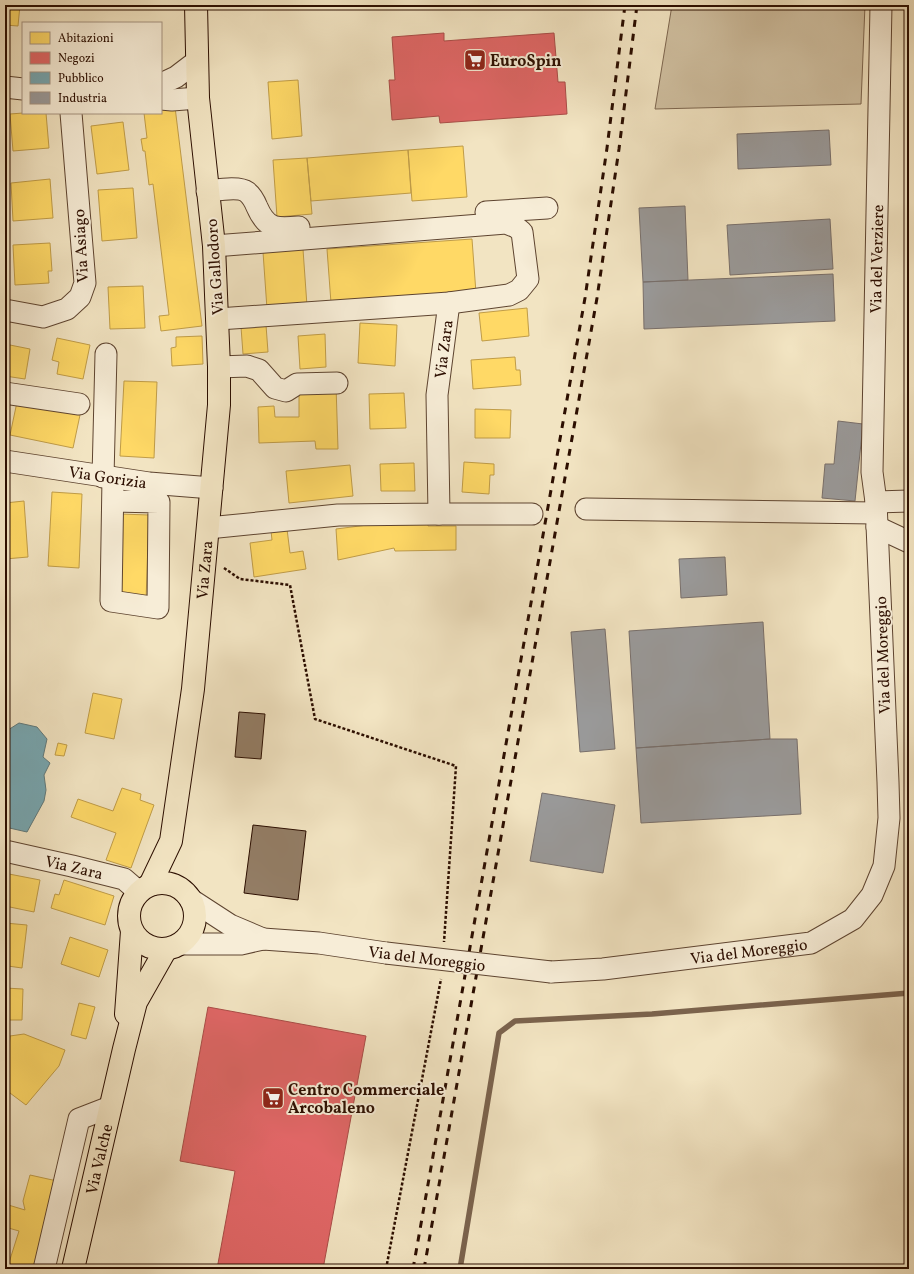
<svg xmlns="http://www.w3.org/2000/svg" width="914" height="1274" viewBox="0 0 914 1274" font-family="Vollkorn,serif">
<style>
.green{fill:#d0c0a1;stroke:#7e6750}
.homes{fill:#ffd966;stroke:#c09c47}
.shops{fill:#e06666;stroke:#aa4c47}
.public{fill:#76a5af;stroke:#60787a}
.industry{fill:#999;stroke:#786f6b}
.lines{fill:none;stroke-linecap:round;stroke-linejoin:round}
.stream{stroke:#7b634d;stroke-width:5.5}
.building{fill:#937d65;stroke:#2c0e00}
.minor-casing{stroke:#5e4430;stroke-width:23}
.major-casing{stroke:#2c0e00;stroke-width:24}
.path{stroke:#2c0e00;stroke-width:2.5;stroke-dasharray:3 2;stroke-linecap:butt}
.minor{stroke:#f7edd7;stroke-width:21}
.major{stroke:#f2e4c2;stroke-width:22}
.rail{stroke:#2c0e00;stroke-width:3;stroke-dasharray:7 7;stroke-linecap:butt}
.minor-bridge-casing{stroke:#5e4430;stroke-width:23;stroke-linecap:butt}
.minor-bridge{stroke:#f7edd7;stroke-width:21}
.labels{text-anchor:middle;stroke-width:4;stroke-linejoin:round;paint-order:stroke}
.poi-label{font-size:16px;font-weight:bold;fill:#2c0e00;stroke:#f7edd7;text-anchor:start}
.street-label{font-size:16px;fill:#2c0e00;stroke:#f7edd7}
</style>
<rect width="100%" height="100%" fill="#f2e4c2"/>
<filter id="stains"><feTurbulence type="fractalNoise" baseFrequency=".005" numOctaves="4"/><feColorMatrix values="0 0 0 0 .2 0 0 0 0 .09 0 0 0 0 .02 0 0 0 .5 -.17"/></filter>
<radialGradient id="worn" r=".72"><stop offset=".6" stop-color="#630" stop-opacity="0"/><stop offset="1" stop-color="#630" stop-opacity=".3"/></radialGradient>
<path class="green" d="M672 5H865L861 104 655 109Z"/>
<path class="homes" d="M5 5H20L18 26 5 25Z
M298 80 302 136 272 139 268 82Z
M175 107 202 326 161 331 159 316 169 315 153 184 149 185 145 151H143L141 139 147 138 144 113H161V108Z
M23 113H46L49 148 13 151 10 114Z
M123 122 129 170 97 174 91 126Z
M463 146 467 197 412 201 408 150Z
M408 150 411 193 311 201 307 158Z
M307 158 312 214 277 217 273 160Z
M50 179 53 218 13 221 11 183Z
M133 188 137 238 102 241 98 190Z
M472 239 476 293 331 303 327 249Z
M50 243 52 271H48L49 283 15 285 13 245Z
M303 249 307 306 267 309 263 252Z
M143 286 145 328 110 329 108 287Z
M527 308 529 336 482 341 479 313Z
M360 323 397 325 395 366 358 363Z
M266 325 268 352 243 354 241 327Z
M325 334 326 367 300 369 298 336Z
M202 336 203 364 172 366 171 348 176 347V337Z
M57 338 90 345 83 379 57 374 59 362 52 360Z
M5 344 30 349 25 379 5 376Z
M515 357 516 370H520L521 385 473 389 471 360Z
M124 381 157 382 154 458 120 456Z
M336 385 338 449H316L315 441 259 443 258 407 274 406 275 417H299V387Z
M404 393 406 428 370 429 369 394Z
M17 402 80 415 73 448 10 435Z
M475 409 511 410 510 438H475Z
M464 462 494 464V475H490L489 494 462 492Z
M414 463 415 491H381L380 464Z
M350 465 353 496 289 503 286 471Z
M52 492 82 494 79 568 48 566Z
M24 501 28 557 5 559V503Z
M120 514 149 515 146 600 118 599Z
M391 522 428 523V526H456V550L395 551 394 548 338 560 336 529Z
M287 529 290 553 303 551 306 569 254 577 250 543 272 540 271 531Z
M93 693 122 699 114 739 85 733Z
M58 743 67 745 64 756 55 755Z
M122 788 141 794 140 800 154 805 131 868 106 860 116 833 71 817 78 799 113 811Z
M9 874 40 880 34 912 5 906V892Z
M64 880 114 896 105 925 51 908 55 894 59 895Z
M5 923 27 925 22 968 8 966 9 956H5Z
M70 937 108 950 99 977 61 964Z
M5 988 23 989 22 1020H5Z
M79 1003 95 1007 86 1039 71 1035Z
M24 1034 65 1050 59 1066 26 1105 6 1090 10 1036Z
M30 1175 57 1181 36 1269H7L19 1231 5 1227V1204L25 1210 23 1201Z"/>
<path class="shops" d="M444 33V41L554 33 558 82H565L567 114 440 123 439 116 392 120 389 80H395L392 37Z
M208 1007 366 1036 323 1269H217L235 1171 180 1161Z"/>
<path class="public" d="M19 723 37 727 47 739 43 757 50 763 44 775 46 790 44 801 27 832 5 827V746L8 730Z"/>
<path class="industry" d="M829 130 831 165 738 169 737 134Z
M685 206 688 280 643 282 639 208Z
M830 219 833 269 730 275 727 225Z
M833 274 835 321 644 329 643 282Z
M838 421 863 424 855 501 822 498 825 464H834Z
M725 557 727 595 681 598 679 559Z
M763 622 770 739 636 748 629 631Z
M605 629 615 749 580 752 571 632Z
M770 739H797L801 814 641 823 636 748Z
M542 793 615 805 603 873 530 861Z"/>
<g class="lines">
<path class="stream" d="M460 1269 499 1033 515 1021 652 1014 909 993"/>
</g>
<path class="building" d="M239 712 265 714 261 759 235 757Z
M253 825 306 831 298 900 244 893Z"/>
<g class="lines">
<g class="minor-casing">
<g id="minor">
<path d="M161 84 176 77 197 61"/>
<path d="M5 87 23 89"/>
<path d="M161 99 172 100 198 98"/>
<path d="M207 191C217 190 239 186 247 192 252 196 255 202 257 207 267 230 277 229 299 227"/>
<path d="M486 212 547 208"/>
<path d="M214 246 506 223 516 227 522 232 528 279 519 290 509 295 449 303 218 319"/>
<path d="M5 310 43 317 67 309 80 297 85 283 71 113"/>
<path d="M219 367 247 366 259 370 275 388 286 391 297 384 337 383"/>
<path d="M5 393 79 404"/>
<path id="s1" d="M5 461 149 483 212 488"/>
<path d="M103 477 106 354"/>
<path d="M113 501 159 502 158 608 111 601 113 478"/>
<path d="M876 502 909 501"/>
<path d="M586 509 876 513"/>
<path d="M439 514H532"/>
<path d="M877 527 909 542"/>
<path id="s2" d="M208 528 338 515 439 514 437 395 449 303"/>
<path id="s3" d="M5 851 72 866 124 879 139 892"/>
<path d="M190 899 230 925 263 939"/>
<path d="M180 944H241L263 939 319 943 386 953"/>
<path id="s4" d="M551 972 603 969 811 943 853 919 872 895 884 866 889 818 888 782 876 502 872 472 881 5"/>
<path d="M44 1269 79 1119 110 1107"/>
</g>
</g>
<g class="major-casing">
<g id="major">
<circle cx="162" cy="916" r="33"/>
<path id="s5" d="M150 885 171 841 193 689 219 405V367L214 246 198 98 196 5"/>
<path d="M126 1014 132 931"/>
<path id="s6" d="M73 1269 124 1049 136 1002 166 949"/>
</g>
</g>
<path class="path" d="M224 568 240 579 290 585 315 719 456 766 444 942
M386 1269 441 979"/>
<use href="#minor" class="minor"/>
<use href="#major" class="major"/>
<path class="rail" d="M413 1269 585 298 607 148 625 5
M424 1269 597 298 619 149 637 5"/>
<g class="minor-bridge-casing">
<path id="minor-bridge" d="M386 953 551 972"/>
</g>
<use href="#minor-bridge" class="minor-bridge"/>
</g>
<defs>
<g id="supermarket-square" transform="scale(1.15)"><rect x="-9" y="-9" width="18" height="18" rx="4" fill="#8f2418" stroke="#f7edd7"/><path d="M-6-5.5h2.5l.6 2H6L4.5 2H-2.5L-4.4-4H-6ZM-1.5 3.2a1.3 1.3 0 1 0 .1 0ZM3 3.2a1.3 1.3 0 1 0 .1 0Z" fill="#fff"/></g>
</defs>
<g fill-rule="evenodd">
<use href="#supermarket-square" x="475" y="60"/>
<use href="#supermarket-square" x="273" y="1098"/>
</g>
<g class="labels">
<g class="poi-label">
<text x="490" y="66">EuroSpin</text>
<text x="288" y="1095">Centro Commerciale<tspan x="288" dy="18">Arcobaleno</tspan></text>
</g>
<g class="street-label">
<text transform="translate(80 246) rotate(-93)" y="6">Via Asiago</text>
<text dy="6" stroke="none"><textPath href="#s4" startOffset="980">Via del Verziere</textPath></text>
<text transform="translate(214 267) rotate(-94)" y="6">Via Gallodoro</text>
<text dy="6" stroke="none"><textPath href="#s2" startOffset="397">Via Zara</textPath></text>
<text dy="6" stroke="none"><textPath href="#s1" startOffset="104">Via Gorizia</textPath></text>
<text dy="6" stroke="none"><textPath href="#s5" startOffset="322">Via Zara</textPath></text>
<text transform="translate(882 655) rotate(-92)" y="6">Via del Moreggio</text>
<text dy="6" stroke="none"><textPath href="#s3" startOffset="71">Via Zara</textPath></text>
<text dy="6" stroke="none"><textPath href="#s4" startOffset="199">Via del Moreggio</textPath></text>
<text transform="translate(427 958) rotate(7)" y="6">Via del Moreggio</text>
<text dy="6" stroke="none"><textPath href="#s6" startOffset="113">Via Valche</textPath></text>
</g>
</g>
<rect width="914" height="1274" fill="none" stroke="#f2e4c2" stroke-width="20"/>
<rect x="6" y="6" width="902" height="1262" fill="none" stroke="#2c0e00" stroke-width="2"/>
<rect x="10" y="10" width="894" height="1254" fill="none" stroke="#2c0e00"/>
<rect x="22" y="22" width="140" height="92" fill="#f7edd7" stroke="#a69481"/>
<rect x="30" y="32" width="20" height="12" fill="#ffd966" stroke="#a69481"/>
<text x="58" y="42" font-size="12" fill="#2c0e00">Abitazioni</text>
<rect x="30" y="52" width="20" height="12" fill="#e06666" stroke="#a69481"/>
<text x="58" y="62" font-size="12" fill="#2c0e00">Negozi</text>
<rect x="30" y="72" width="20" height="12" fill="#76a5af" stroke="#a69481"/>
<text x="58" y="82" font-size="12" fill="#2c0e00">Pubblico</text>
<rect x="30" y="92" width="20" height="12" fill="#999999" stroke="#a69481"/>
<text x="58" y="102" font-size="12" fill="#2c0e00">Industria</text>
<rect width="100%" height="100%" filter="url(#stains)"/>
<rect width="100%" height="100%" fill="url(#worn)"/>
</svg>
